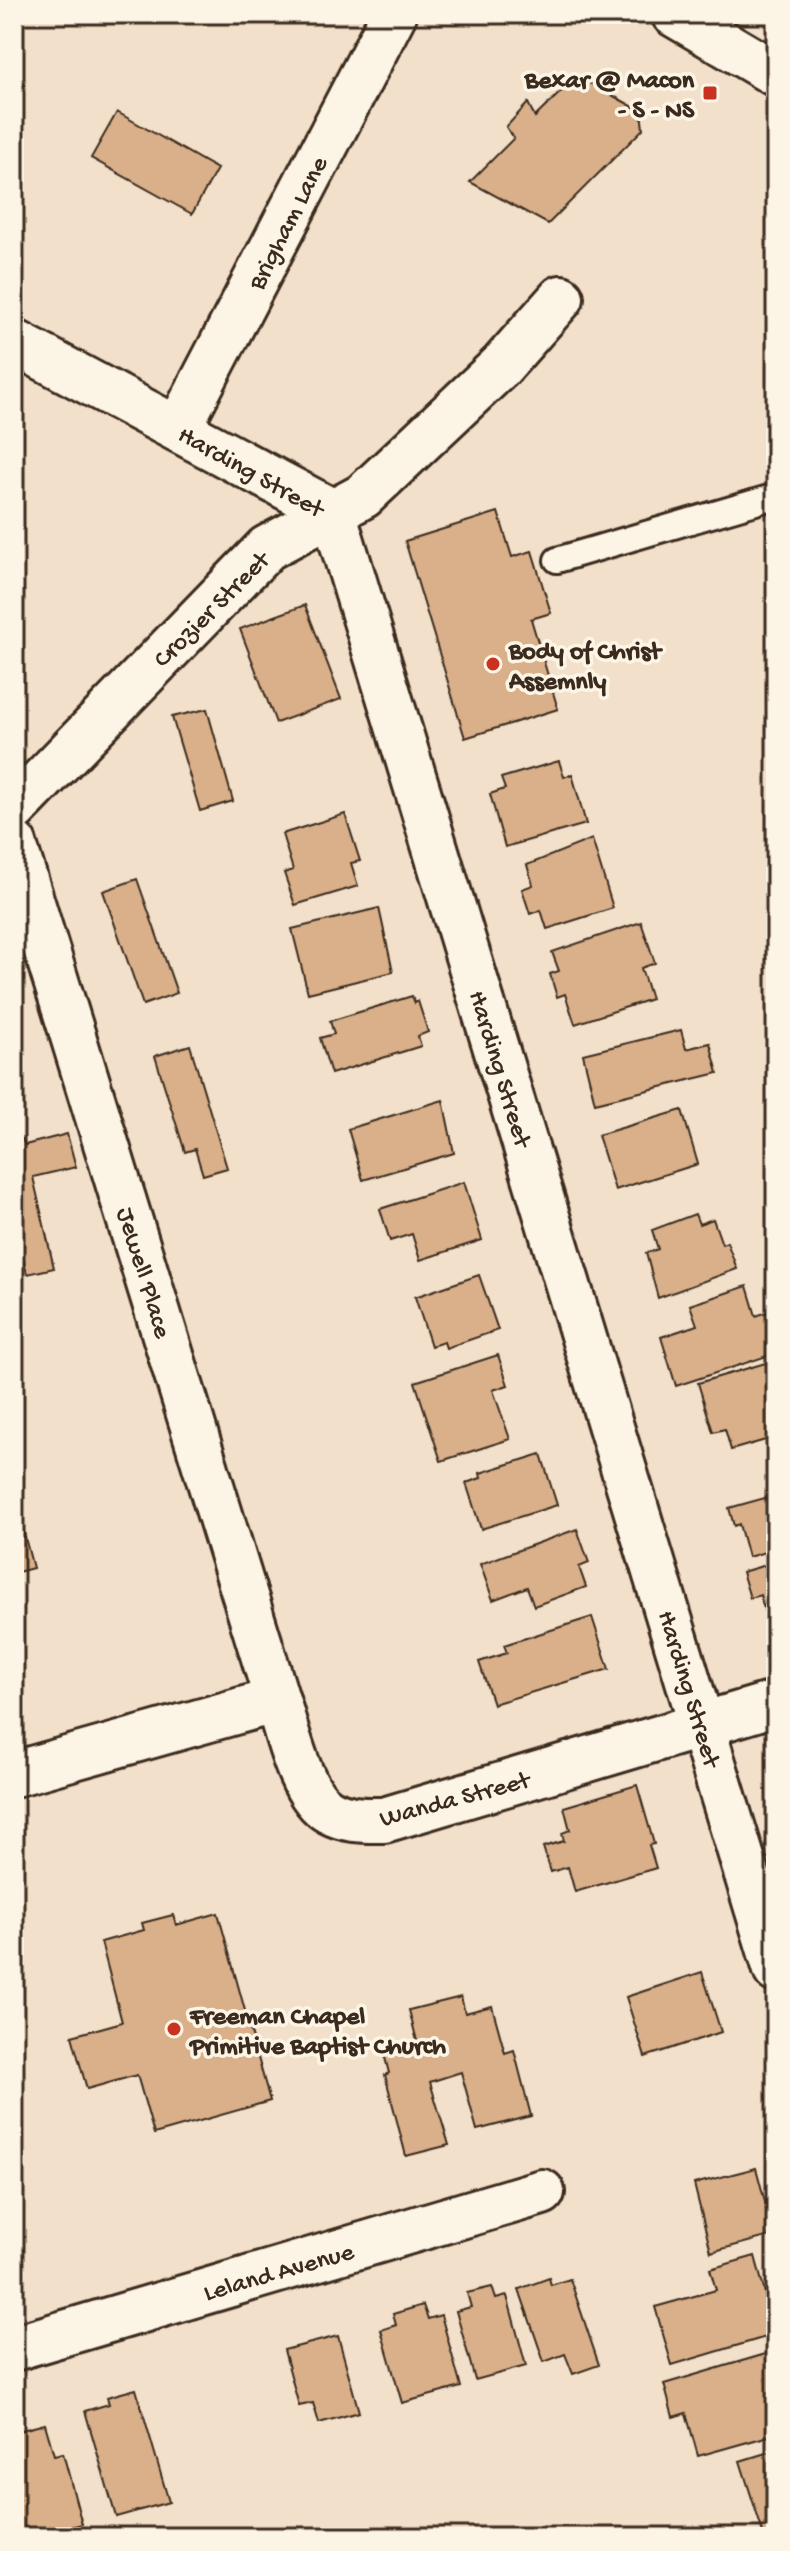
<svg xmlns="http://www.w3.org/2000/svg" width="790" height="2551" viewBox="0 0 790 2551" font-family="'Gochi Hand',sans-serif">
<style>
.building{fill:#d9b08a;stroke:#3b2a1e;stroke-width:2}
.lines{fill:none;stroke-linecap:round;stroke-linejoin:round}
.service-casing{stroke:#3b2a1e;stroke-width:30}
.minor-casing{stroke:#3b2a1e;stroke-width:50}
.tertiary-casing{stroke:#3b2a1e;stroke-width:50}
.service{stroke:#fcf5e5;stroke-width:24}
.minor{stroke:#fcf5e5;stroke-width:44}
.tertiary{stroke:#fcf5e5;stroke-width:44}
.poi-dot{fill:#c8321e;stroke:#fcf5e5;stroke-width:3}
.labels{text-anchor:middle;stroke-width:7;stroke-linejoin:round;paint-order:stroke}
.poi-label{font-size:26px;font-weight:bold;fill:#3b2a1e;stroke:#fcf5e5;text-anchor:start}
.street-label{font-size:26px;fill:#3b2a1e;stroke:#fcf5e5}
</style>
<rect width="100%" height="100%" fill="#f2e0ca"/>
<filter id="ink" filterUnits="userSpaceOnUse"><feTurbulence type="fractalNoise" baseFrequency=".0125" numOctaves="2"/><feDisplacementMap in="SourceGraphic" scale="16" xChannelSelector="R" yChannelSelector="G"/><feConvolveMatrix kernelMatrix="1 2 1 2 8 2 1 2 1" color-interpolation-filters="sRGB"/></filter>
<g filter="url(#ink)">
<path class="building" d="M577 76 641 111 643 129 548 224 470 182 514 138 506 127 528 103 535 117Z
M117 112 217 169 192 214 91 158Z
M498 512 512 557 532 551 551 613 531 619 558 709 465 738 405 541Z
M305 605 341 699 276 723 240 629Z
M207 709 233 801 200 811 172 717Z
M559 761 564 777 572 774 586 824 505 847 490 794 505 789 501 778Z
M345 814 360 861 351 863 358 886 295 905 284 873 293 870 282 834Z
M592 839 613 908 547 929 541 910 530 914 522 889 533 885 527 865Z
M137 879 177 993 143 1005 103 891Z
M379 908 393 972 308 993 292 929Z
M641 922 655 963 641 968 651 999 575 1024 565 994 557 997 550 974 559 971 552 952Z
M412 996 415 1003 418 1001 428 1032 418 1036 421 1046 331 1074 320 1038 334 1034 330 1021Z
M681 1030 686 1049 710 1043 718 1073 595 1103 583 1054Z
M190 1045 227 1168 203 1175 195 1149 185 1152 155 1056Z
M443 1100 454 1153 363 1180 348 1129Z
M682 1110 698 1164 615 1190 598 1135Z
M67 1134 76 1167 33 1177 54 1268 27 1274 22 1254 14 1256V1141L22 1139 25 1145Z
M464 1182 482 1240 420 1260 412 1234 390 1241 380 1209Z
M695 1214 699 1224 713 1219 722 1244 727 1242 737 1269 658 1298 646 1253 658 1249 652 1230Z
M479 1275 498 1330 446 1348 444 1342 431 1346 415 1297Z
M747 1286 756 1316 776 1309V1353L676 1386 661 1337 697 1325 690 1305Z
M498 1355 508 1385 493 1390 510 1439 441 1461 415 1382Z
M769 1362 776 1378V1437L731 1450 725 1429 713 1432 698 1383Z
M541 1454 557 1505 481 1529 466 1483 481 1478 480 1473Z
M776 1495V1549L748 1557 739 1524 734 1526 729 1508Z
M17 1507 33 1568 14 1573V1508Z
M577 1529 589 1563 579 1567 586 1587 534 1606 527 1587 493 1600 480 1564Z
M776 1562V1621L768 1623 760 1595 750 1598 742 1572Z
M592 1617 609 1669 493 1704 479 1662 507 1653 504 1645Z
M637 1785 654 1844 649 1845 656 1868 575 1892 568 1867 551 1872 543 1847 564 1841 562 1833 570 1830 564 1807Z
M218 1913 270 2101 154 2134 137 2075 87 2089 72 2036 122 2022 101 1942 144 1930 142 1923 173 1915 176 1925Z
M702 1972 721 2032 645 2057 626 1997Z
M461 1997 465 2013 492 2006 505 2053 514 2050 531 2116 477 2130 461 2072 430 2082 449 2145 406 2156 385 2075 389 2073 384 2054 418 2045 409 2010Z
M756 2168 774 2235 711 2252 694 2184Z
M755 2256 776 2334 672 2365 655 2307 716 2290 710 2269Z
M549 2278 551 2285 570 2279 599 2365 573 2374 565 2354 544 2362 519 2289Z
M492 2287 496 2299 507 2296 526 2366 475 2380 456 2311 471 2307 467 2293Z
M423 2305 428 2319 441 2315 461 2387 402 2403 381 2330 396 2325 393 2314Z
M338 2336 359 2412 319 2423 313 2403 299 2406 284 2350Z
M776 2351V2434L698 2456 686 2413 673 2417 664 2384Z
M136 2389 169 2502 116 2517 85 2411 109 2404 107 2397Z
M45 2424 54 2455 63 2453 82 2524 33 2537H20L14 2513V2432Z
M776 2450V2532L764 2536 740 2461Z"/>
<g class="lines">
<g class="service-casing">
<path id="service" d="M557 560 776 496"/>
</g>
<g class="minor-casing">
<path id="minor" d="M14 342 333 512 776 1970
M178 429 394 14
M14 809 267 548 363 496 501 366 561 298
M14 844 277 1700C287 1730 300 1795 329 1811 347 1821 365 1820 384 1820L776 1703
M14 1774 277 1700
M14 2348 542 2192"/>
</g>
<g class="tertiary-casing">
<path id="tertiary" d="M674 14 776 74"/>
</g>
<use href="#service" class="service"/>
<use href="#minor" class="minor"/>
<use href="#tertiary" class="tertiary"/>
</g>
</g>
<g class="poi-dot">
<rect x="702" y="85" width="16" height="16" rx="4"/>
<circle cx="493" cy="664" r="8"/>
<circle cx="174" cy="2029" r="8"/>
</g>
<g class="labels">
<g class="poi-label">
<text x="694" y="87" text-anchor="end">Bexar @ Macon<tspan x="694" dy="30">- S - NS</tspan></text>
<text x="509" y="658">Body of Christ<tspan x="509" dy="30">Assemnly</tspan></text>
<text x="190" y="2023">Freeman Chapel<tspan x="190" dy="30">Primitive Baptist Church</tspan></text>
</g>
<g class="street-label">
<text transform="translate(286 222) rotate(-63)" y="9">Brigham Lane</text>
<text transform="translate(252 470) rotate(29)" y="9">Harding Street</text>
<text transform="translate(210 608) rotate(-45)" y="9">Crozier Street</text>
<text transform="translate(502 1068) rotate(73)" y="9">Harding Street</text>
<text transform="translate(146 1272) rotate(73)" y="9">Jewell Place</text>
<text transform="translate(691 1688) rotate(73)" y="9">Harding Street</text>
<text transform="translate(454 1797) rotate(-15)" y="9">Wanda Street</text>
<text transform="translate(278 2270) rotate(-16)" y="9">Leland Avenue</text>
</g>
</g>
<rect width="790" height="2551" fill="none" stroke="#fcf5e5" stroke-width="48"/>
<rect x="24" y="24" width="742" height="2503" fill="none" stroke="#3b2a1e" stroke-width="3" filter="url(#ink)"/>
</svg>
